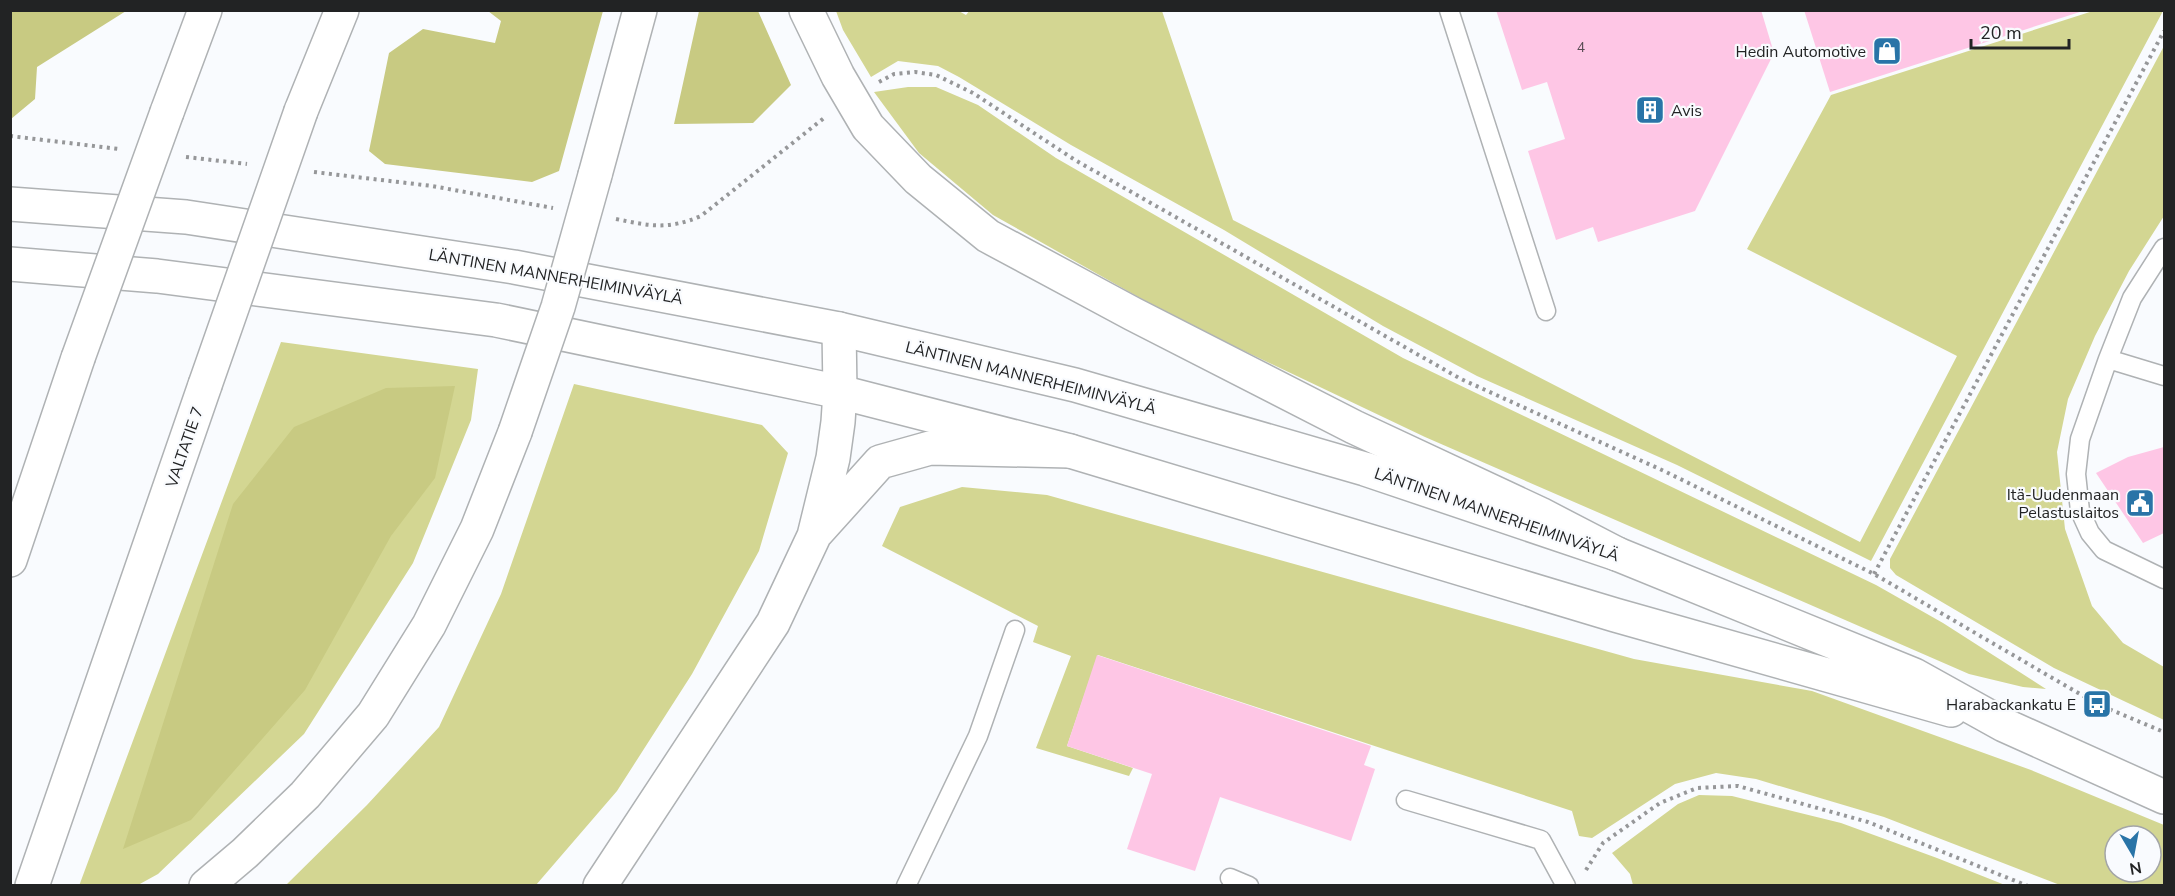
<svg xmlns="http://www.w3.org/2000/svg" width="2175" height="896" viewBox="0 0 2175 896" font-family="'Nunito Sans',sans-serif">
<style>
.green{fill:#d3d692;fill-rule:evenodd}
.forest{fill:#c8ca82}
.building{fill:#fec6e5}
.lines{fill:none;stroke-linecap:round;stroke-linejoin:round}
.lane-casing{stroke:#afb2b4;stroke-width:21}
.primary-casing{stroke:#afb2b4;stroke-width:36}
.highway-casing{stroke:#afb2b4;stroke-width:36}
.path{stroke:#969799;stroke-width:4;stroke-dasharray:3 4.5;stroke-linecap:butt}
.lane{stroke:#fff;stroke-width:18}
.primary{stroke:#fff;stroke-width:33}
.highway{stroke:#fff;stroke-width:33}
.highway-bridge-casing{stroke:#afb2b4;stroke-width:36;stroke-linecap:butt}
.highway-bridge{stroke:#fff;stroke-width:33}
.labels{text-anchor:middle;stroke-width:4.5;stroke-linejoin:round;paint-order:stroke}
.number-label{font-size:14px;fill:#594c54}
.poi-label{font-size:16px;fill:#222324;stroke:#f9fbfe;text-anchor:end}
.street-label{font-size:16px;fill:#222324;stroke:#f9fbfe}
</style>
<rect width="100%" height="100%" fill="#f9fbfe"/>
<path class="green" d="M957 10 966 15 970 10 1162 11 1233 220 1860 542 1957 356 1747 249 1831 95 2093 11H2163L1871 561 1677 465 1477 376 1383 326 1224 230 1071 145 959 77 938 66 898 61 871 77 843 30 836 11Z
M2164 46V216L2129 271 2095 336 2068 399 2057 452 2065 529 2092 606 2123 643 2164 667V720L2054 668 1896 575 1890 568V559Z
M908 87H936L978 105 1056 158 1403 358 1876 585 1943 623 2046 689 2023 687 1969 674 1425 437 1179 320 993 215 919 153 874 92Z
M281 342 478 369 471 420 413 563 304 734 158 874 138 885 79 886Z
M574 384 762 425 788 453 759 551 692 674 617 791 536 885H286L367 805 439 727 501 594Z
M962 487 1047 495 1634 659 1812 691 2031 770 2164 825V885H2060L1884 817 1756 779 1716 773 1675 784 1592 838 1579 836 1572 811 1098 655 1067 746 1133 768 1129 776 1036 748 1071 656 1033 642 1038 626 882 546 900 507ZM2115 836H2151V872H2115Z
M1699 795 1732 796 1841 823 1937 858 2005 885H1633L1630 874 1612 853 1678 804Z"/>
<path class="forest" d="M11 10H126V11L37 67 35 99 11 119Z
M488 11H603L559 171 532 182 385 164 369 151 389 53 423 29 495 43 501 21Z
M699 11H758L791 85 753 123 674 124Z
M455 386 435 478 391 536 305 690 191 820 123 849 233 504 294 427 386 388Z"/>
<path class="building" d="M1496 10H1761L1774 53 1695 211 1598 242 1593 227 1556 240 1528 151 1565 139 1547 82 1522 90Z
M1804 10H2083V11L1830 92Z
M2164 447V533L2143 543 2096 473 2128 457Z
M1097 655 1371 746 1364 765 1375 769 1351 841 1220 797 1195 871 1127 849 1152 774 1067 746Z"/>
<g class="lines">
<g class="lane-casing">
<path id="lane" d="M1449 10 1546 311
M2164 248 2132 298 2108 359 2080 439 2076 474 2080 511 2090 533 2104 550 2164 579
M2108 359 2164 376
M1406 800 1541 840 1566 886
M1230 878 1249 886
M906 886 978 736 1015 630"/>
</g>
<g class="primary-casing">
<path id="primary" d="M10 204 186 217 514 267 839 329 1075 385 1365 469 1617 554 1914 675 2004 725 2164 797
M10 264 157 276 496 320 840 392 1070 451 1615 615 1951 710"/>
</g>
<g class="highway-casing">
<path id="highway" d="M806 10 838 76 868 127 918 179 988 236 1133 314 1354 427 1540 514 1617 554
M301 111 342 10
M167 112 205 10
M595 175 640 10
M817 532 880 462 930 448 1070 451
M10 560 78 358
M32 886 205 385
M206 886 245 853 305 795 373 715 429 625 477 529 515 432
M600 886 773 623 814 536 833 458 838 422 840 392 839 329"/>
</g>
<path class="path" d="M879 82 894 74 915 72 936 75 973 93 1075 160 1461 379 1664 471 1874 574 2097 704 2164 732
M10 136 119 149
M186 157 247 164
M314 172 432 186 553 208
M616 219C650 226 668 230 701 216L824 118
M1874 574 2164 31
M1586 870 1603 843 1660 803 1697 788 1738 786 1868 822 2028 886"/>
<use href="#lane" class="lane"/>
<use href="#primary" class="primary"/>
<use href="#highway" class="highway"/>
<g class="highway-bridge-casing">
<path id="highway-bridge" d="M78 358 167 112
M205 385 301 111
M515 432 558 307 595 175"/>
</g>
<use href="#highway-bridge" class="highway-bridge"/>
</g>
<defs>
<g id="shop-square" transform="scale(1.5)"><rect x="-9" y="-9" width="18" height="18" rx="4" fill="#2974a7" stroke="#f9fbfe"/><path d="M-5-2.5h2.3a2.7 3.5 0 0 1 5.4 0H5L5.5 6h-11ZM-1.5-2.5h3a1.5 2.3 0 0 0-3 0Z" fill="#fff"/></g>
<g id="building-square" transform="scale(1.5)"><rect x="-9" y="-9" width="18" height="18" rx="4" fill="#2974a7" stroke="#f9fbfe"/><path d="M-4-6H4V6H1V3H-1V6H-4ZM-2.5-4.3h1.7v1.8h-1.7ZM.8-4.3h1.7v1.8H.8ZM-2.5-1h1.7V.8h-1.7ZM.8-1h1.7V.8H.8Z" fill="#fff"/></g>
<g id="civic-square" transform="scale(1.5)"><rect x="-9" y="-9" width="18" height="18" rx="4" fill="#2974a7" stroke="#f9fbfe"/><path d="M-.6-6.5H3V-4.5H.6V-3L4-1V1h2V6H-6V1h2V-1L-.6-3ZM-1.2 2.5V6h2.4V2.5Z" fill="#fff"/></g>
<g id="bus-square" transform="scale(1.5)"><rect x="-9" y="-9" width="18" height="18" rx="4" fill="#2974a7" stroke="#f9fbfe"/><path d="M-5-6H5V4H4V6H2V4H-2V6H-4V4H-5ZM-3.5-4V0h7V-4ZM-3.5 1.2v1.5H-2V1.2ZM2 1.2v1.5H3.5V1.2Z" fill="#fff"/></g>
</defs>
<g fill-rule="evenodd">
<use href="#shop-square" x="1887" y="51"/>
<use href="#building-square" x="1650" y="110"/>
<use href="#civic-square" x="2140" y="503"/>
<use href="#bus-square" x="2097" y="704"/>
</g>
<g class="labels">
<g class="number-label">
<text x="1581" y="52">4</text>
</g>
<g class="poi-label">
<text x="1866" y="57">Hedin Automotive</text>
<text x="1671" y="116" text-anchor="start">Avis</text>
<text x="2119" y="500">Itä-Uudenmaan<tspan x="2119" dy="18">Pelastuslaitos</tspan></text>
<text x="2076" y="710">Harabackankatu E</text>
</g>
<g class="street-label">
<text transform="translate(556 276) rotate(10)" y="6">LÄNTINEN MANNERHEIMINVÄYLÄ</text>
<text transform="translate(1031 377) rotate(14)" y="6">LÄNTINEN MANNERHEIMINVÄYLÄ</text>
<text transform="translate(184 447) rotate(-71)" y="6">VALTATIE 7</text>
<text transform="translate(1497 514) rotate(19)" y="6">LÄNTINEN MANNERHEIMINVÄYLÄ</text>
</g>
</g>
<rect width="2175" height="896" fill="none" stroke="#222324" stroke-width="24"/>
<g transform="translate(2133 854) rotate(170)"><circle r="28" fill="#f9fbfe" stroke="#a3a5a7" stroke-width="1.5"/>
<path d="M0-4.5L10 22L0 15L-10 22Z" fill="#2974a7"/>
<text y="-9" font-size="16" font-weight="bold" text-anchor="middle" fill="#222324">N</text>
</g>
<path d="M1971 39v9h98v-9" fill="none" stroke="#222324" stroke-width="3"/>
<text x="1980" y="39" font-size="18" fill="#222324" stroke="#f9fbfe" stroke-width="4.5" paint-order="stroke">20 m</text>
</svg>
